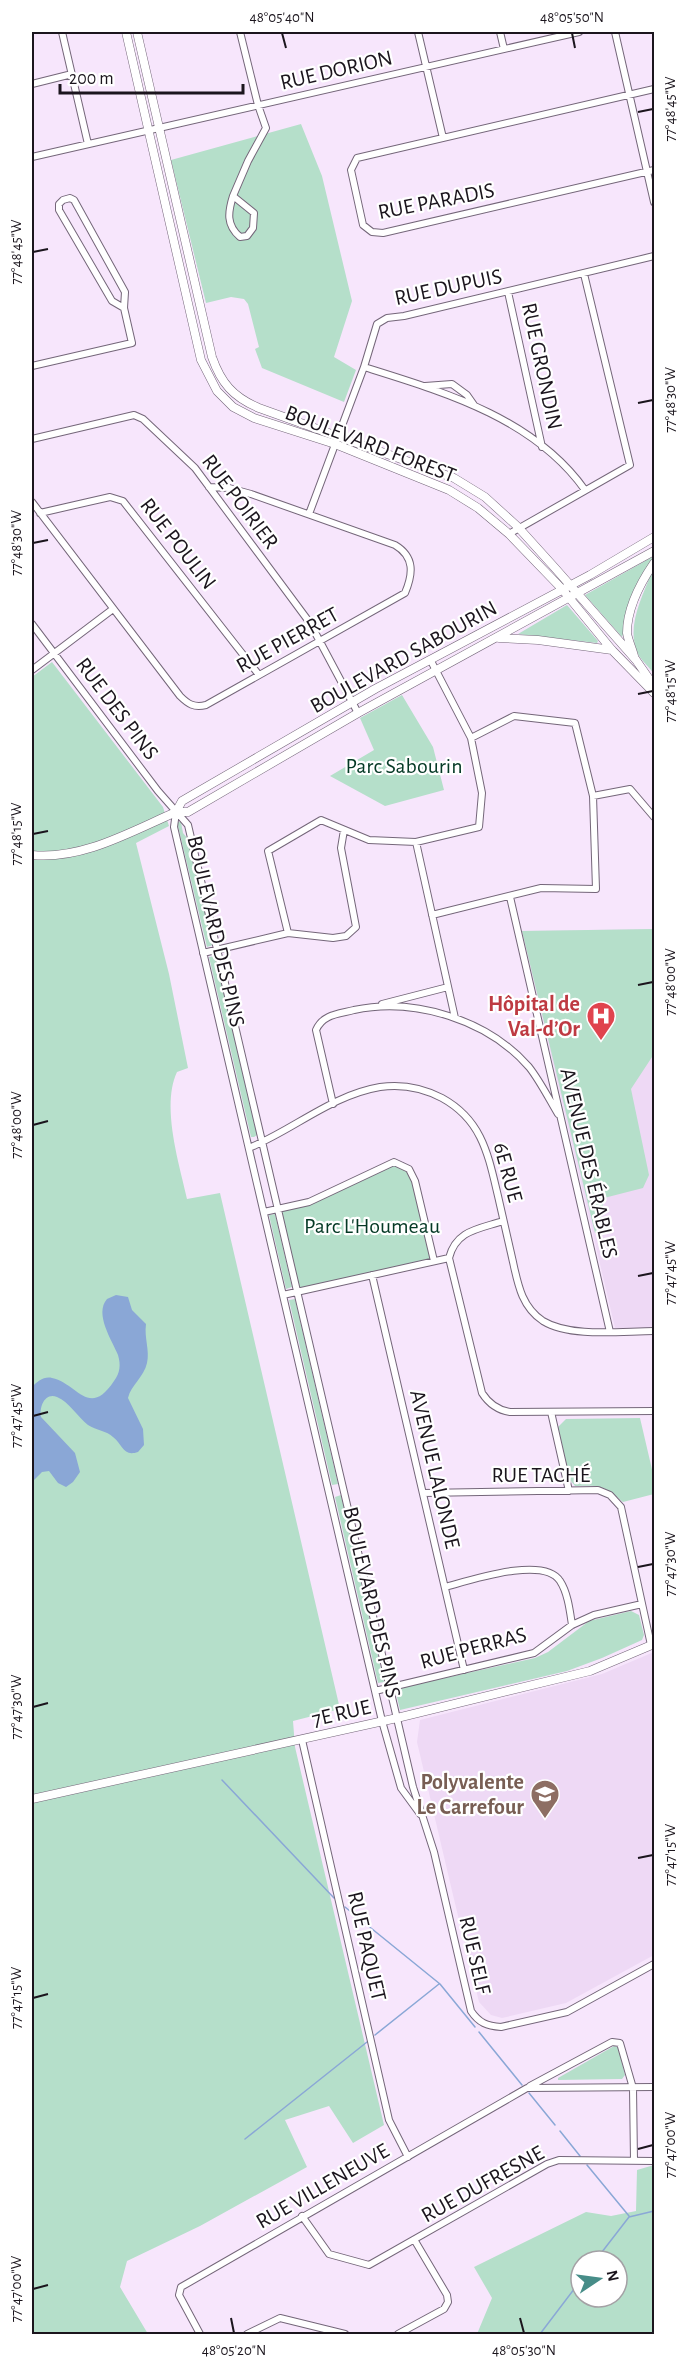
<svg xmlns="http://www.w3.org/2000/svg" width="686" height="2366" viewBox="0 0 686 2366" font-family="'Alegreya Sans',sans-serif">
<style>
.built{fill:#eed9f5}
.green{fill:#b5dfca;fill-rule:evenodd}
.water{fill:#8aa7d6}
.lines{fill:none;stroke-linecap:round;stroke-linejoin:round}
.stream{stroke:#8aa7d6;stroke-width:1.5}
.minor-casing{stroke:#746679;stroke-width:8}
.tertiary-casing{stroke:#746679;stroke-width:9}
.minor{stroke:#fff;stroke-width:6}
.tertiary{stroke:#fff;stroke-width:8}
.ticks{fill:none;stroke:#1b151d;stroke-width:2}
.labels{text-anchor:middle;stroke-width:4.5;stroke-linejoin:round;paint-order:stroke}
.street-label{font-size:22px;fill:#1b151d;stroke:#fff}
.park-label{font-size:22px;fill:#043925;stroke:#fff}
.health-label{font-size:22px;font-weight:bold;fill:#be3a42;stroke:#fff;text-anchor:end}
.education-label{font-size:22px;font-weight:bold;fill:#785e54;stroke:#fff;text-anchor:end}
.neatline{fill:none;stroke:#1b151d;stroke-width:2}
.ticks-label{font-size:15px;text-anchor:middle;fill:#1b151d}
</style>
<rect width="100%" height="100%" fill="#f7e6fc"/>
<path class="built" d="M654 929V1328H615L522 931Z
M654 1652V1955L566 2003 502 2018 491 2015 479 2002 453 1895 417 1742 420 1720 602 1674Z"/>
<path class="green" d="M301 124 322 176 352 301 334 357 356 370 344 402 262 368 255 349 259 347 248 304 244 299 231 297 206 303 171 160Z
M654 556 645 574 622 637 585 595Z
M654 570V674C650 668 643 662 639 656 625 629 641 600 651 574Z
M567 605 598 641 597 643 518 634Z
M52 662 163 807 169 826 136 843 169 974 188 1068 177 1072C161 1106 179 1163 187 1199L220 1193 340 1709 293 1721 295 1747 384 2125 353 2143 329 2106 285 2120 307 2167 200 2226 127 2261 120 2287 148 2334H32V677Z
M402 695 433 747 444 790 385 806 330 776 374 750 360 718Z
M177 822H181L183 833 188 839 213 945 207 947Z
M654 929V1054L631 1089 649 1175 643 1188 604 1198 599 1232 595 1233 522 931Z
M215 956 257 1135 254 1137H251L209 957Z
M394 1162 409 1169 434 1261 297 1292 277 1209 309 1202Z
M275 1214 292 1287 286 1289 269 1215Z
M295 1299 338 1484 332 1485 289 1300Z
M640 1418 654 1478V1494L623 1502C605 1486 600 1485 575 1486L570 1480 558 1427 566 1419Z
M341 1495 384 1682 378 1683 335 1497Z
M631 1611 639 1615 644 1635 642 1640 602 1658 567 1671 400 1710 395 1689 535 1658 548 1652 589 1621Z
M614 2046 618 2047 625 2075 622 2079 558 2080V2078Z
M654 2165V2334H477L492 2298 474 2267 586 2212 611 2216 636 2211 637 2170ZM581 2261H617V2297H581Z"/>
<path class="water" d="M116 1295 128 1297 132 1310 146 1324C144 1338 150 1350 147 1363 144 1377 131 1385 128 1398L143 1429 144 1445 138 1452C123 1457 123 1445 113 1437 107 1431 96 1430 88 1425 78 1417 69 1402 57 1397 45 1392 39 1407 41 1417L75 1453 80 1472 73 1482 66 1487 58 1483 49 1471 42 1472 32 1482V1387C37 1382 44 1376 52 1378 77 1383 89 1419 114 1381 120 1373 121 1365 118 1355 112 1340 94 1314 107 1299Z"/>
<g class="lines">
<path class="stream" d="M222 1780 334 1898
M345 1907 440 1984 475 2027
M479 2032 522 2085
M375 2035 439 1984
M529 2093 555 2125
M560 2131 580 2156
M245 2139 367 2042
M587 2165 629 2216
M595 2261 629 2217 654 2211
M540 2334 581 2280"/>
<g class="minor-casing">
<path id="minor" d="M62 32 88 144
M418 32 443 138
M500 32 504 49
M615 32 654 202
M32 84 72 74
M654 89 357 158 351 170 363 225 372 232 383 233 654 170
M32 157 579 32
M233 196C228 212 226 225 240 237L247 236 253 228 254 213 233 196 248 161 266 128 258 105 240 32
M508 292 542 447
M32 366 132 343 124 308 125 292 74 200 70 198 63 200 59 204V210L112 301 124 308
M364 367C444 392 534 418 585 490
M425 386 452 384 467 395 474 405
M32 439 134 415 143 419 195 468 310 623 358 713
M32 502 180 696C188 704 194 708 206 705L405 593C413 574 415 557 395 545L251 494 229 488 209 487
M40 513 110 497 123 501 259 675
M309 514 364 367 377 324 387 318 404 316 654 256
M509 534 630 465 584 274
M32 624 158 791 188 825 413 1787 434 1852 471 2011C479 2023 487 2026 501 2027L567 2012 654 1964
M32 670 113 609
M593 796 630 789 654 817
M176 812 174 827 382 1721 401 1788 420 1814
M416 842 455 1018
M510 897 610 1332
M432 915 541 888 596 889 593 796 575 723 514 716 471 738
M288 933 268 851 321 820 369 840 416 842 479 827 482 793 471 738 431 661
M203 953 288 933 333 938 346 936 356 927 341 848 344 830
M382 1004 448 987
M333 1104 316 1030C323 1014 339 1014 354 1010 415 997 488 1020 529 1067 540 1081 549 1099 558 1114
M249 1148C293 1130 332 1095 380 1087 401 1084 423 1088 442 1098 482 1120 488 1154 498 1196 503 1218 508 1240 513 1262 518 1285 522 1307 543 1321 571 1338 622 1331 654 1331
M264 1212 309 1202 394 1162 409 1169 415 1181 434 1261
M503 1221C479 1229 456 1230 449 1258L482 1393C489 1404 497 1410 510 1412L654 1411
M372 1275 464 1670
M283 1295 449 1258
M551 1412 569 1491
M423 1493 598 1490 610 1495 621 1507 651 1645
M445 1587C468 1581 544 1555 560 1581 568 1593 570 1612 572 1625
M375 1691 534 1653 572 1625 594 1615 642 1604
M302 1740 389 2120 408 2157
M530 2086 612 2042 620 2043 633 2088 634 2161
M302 2216 329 2254 369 2265 547 2164 559 2160 654 2161
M200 2334 179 2295 181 2287 527 2088 654 2087
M247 2334 280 2318 345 2334
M398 2334 444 2309 448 2302 447 2295 415 2241"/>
</g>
<g class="tertiary-casing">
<path id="tertiary" d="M126 32 201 360 217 391 233 407 254 418 335 444 449 490 478 508 509 534 562 589 612 650 654 693
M137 32 212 357C221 383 233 397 259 408L454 478 485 497 518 527 555 568 636 660 654 686
M499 638 538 640 612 650
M634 656C632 648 628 640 627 633 627 608 641 582 654 563
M176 812 182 801 375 689 590 575 654 537
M32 855C82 860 130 832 176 812H188L358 713 654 551
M32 1799 397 1718 590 1671 654 1644"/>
</g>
<use href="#minor" class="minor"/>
<use href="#tertiary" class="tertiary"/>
</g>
<path class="ticks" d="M282 33 286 48M572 33 575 48M638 112 653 109M33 252 48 249M638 403 653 400M33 543 48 540M638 694 653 691M33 834 48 831M638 985 653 982M33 1125 48 1121M638 1276 653 1273M33 1416 48 1412M638 1567 653 1564M33 1707 48 1703M638 1858 653 1855M33 1998 48 1994M638 2149 653 2145M33 2289 48 2285M231 2318 234 2333M520 2318 524 2333"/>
<defs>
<g id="hospital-pin" transform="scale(1.5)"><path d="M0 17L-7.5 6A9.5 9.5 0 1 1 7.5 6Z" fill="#e0444e" stroke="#fff"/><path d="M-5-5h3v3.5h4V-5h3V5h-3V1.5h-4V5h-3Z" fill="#fff"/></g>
<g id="school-pin" transform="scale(1.5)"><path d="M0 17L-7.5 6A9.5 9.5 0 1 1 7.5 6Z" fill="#8d6e63" stroke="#fff"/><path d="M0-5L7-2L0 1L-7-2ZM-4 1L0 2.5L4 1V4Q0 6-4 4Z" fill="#fff"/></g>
</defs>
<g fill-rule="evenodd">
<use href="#hospital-pin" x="601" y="1016"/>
<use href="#school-pin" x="545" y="1794"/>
</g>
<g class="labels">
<g class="street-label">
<text transform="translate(336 69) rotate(-13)" y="8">RUE DORION</text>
<text transform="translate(436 200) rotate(-11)" y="8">RUE PARADIS</text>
<text transform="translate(448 286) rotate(-12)" y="8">RUE DUPUIS</text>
<text transform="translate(543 366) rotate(78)" y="8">RUE GRONDIN</text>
<text transform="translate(371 443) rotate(21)" y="8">BOULEVARD FOREST</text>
<text transform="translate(241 501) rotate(53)" y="8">RUE POIRIER</text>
<text transform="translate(179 543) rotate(52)" y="8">RUE POULIN</text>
<text transform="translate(287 639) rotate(-29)" y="8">RUE PIERRET</text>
<text transform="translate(403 656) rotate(-29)" y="8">BOULEVARD SABOURIN</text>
<text transform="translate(118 708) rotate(53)" y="8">RUE DES PINS</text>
<text transform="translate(217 931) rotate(77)" y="8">BOULEVARD DES PINS</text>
<text transform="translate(590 1163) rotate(77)" y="8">AVENUE DES ÉRABLES</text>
<text transform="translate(509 1172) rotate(75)" y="8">6E RUE</text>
<text transform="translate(436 1469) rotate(77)" y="8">AVENUE LALONDE</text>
<text x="541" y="1482">RUE TACHÉ</text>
<text transform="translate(373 1602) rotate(77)" y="8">BOULEVARD DES PINS</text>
<text transform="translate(473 1647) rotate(-15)" y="8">RUE PERRAS</text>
<text transform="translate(341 1712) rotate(-13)" y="8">7E RUE</text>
<text transform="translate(368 1946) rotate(77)" y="8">RUE PAQUET</text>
<text transform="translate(476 1955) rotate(77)" y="8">RUE SELF</text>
<text transform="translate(482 2183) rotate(-29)" y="8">RUE DUFRESNE</text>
<text transform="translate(322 2185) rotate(-30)" y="8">RUE VILLENEUVE</text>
</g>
<g class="park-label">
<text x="404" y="773">Parc Sabourin</text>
<text x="372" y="1233">Parc L'Houmeau</text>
</g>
<g class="health-label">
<text x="580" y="1011">Hôpital de<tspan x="580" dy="25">Val-d’Or</tspan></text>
</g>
<g class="education-label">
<text x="524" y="1789">Polyvalente<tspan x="524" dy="25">Le Carrefour</tspan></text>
</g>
</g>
<rect width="686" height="2366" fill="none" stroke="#ffffff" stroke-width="66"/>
<g transform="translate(599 2279) rotate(77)"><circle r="28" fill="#ffffff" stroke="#a4a1a5" stroke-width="1.5"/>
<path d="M0-4.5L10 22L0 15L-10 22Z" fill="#478d88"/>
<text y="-9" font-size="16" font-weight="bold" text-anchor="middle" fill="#1b151d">N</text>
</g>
<path d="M60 84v9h183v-9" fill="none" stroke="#1b151d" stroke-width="3"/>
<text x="69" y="84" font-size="18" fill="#1b151d" stroke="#ffffff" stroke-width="4.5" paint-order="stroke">200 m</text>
<rect x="33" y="33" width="620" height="2300" class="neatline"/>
<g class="ticks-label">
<text x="282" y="22">48°05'40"N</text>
<text x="572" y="22">48°05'50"N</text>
<text transform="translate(670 109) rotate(-90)" y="5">77°48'45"W</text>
<text transform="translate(16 252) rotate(-90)" y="5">77°48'45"W</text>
<text transform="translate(670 400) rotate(-90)" y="5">77°48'30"W</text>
<text transform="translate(16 543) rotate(-90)" y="5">77°48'30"W</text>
<text transform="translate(670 691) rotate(-90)" y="5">77°48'15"W</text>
<text transform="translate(16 834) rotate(-90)" y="5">77°48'15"W</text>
<text transform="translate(670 982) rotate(-90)" y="5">77°48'00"W</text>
<text transform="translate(16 1125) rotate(-90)" y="5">77°48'00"W</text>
<text transform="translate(670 1273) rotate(-90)" y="5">77°47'45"W</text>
<text transform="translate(16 1416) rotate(-90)" y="5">77°47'45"W</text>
<text transform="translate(670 1564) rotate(-90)" y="5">77°47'30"W</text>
<text transform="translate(16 1707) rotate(-90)" y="5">77°47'30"W</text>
<text transform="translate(670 1855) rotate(-90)" y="5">77°47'15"W</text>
<text transform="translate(16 1998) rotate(-90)" y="5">77°47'15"W</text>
<text transform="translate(670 2145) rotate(-90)" y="5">77°47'00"W</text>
<text transform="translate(16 2289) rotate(-90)" y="5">77°47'00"W</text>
<text x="234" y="2355">48°05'20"N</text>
<text x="524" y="2355">48°05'30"N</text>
</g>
</svg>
